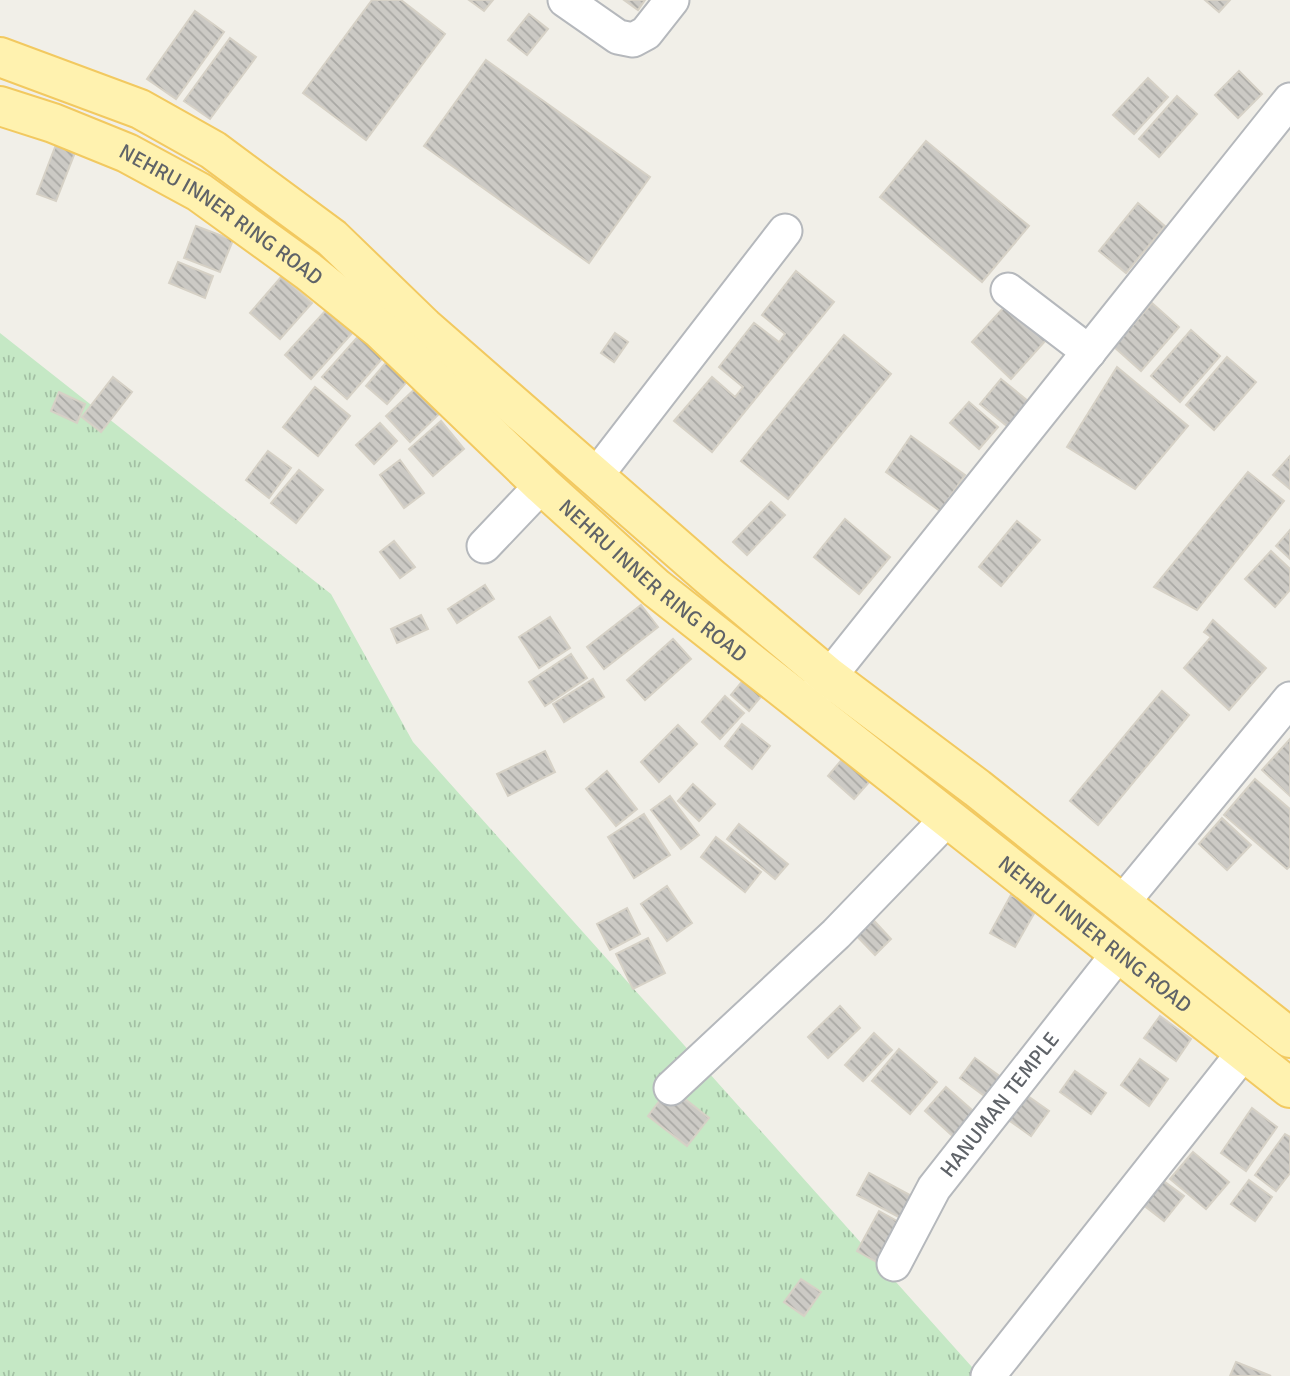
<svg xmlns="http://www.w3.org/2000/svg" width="1290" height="1376" viewBox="0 0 1290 1376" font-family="Signika,sans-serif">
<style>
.grass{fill:url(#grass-tufts)}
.building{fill:url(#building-back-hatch);stroke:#d6d1c6;stroke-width:2}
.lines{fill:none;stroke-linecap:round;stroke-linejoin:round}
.minor-casing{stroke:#b5b8bc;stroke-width:37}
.major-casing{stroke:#f2c960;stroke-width:42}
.minor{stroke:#fff;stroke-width:33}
.major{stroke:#fff2af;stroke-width:38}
.labels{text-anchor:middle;stroke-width:5;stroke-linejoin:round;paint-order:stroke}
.street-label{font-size:21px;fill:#5f6368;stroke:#fff}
</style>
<defs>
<pattern id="grass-tufts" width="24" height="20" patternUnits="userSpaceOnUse" patternTransform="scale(1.75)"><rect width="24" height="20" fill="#c5e8c5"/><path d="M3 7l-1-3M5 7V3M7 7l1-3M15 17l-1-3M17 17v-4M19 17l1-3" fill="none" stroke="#a3c0a4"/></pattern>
<pattern id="building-back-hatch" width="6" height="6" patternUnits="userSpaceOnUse" patternTransform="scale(1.75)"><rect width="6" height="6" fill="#cccac5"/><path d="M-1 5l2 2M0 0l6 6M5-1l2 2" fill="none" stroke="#a9a8a4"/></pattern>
</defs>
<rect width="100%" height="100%" fill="#f1efe8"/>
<path class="grass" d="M0 333 331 594 413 742 980 1376H0Z"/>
<path class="building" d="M372 0H401L445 34 366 140 303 93Z
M469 0H493L484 11Z
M624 0H645L638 10Z
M1205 0H1230L1219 12Z
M195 11 224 32 176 99 147 79Z
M529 14 548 29 527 55 508 40Z
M230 38 256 57 210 119 184 101Z
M486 60 650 177 589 263 424 146Z
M1239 71 1262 94 1238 118 1215 95Z
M1148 78 1168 97 1134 134 1113 115Z
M1177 96 1197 114 1159 157 1139 139Z
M926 141 1029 226 982 282 880 197Z
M57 142 76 150 56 201 37 194Z
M1138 203 1165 226 1126 273 1099 251Z
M196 226 233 240 220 272 184 258Z
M178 262 213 276 205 298 169 283Z
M796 271 834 302 712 452 674 421 712 377 735 397 743 387 719 367 754 323 779 342 785 334 762 315Z
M282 276 312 303 280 339 250 313Z
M1152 303 1179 327 1141 371 1114 347Z
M1007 304 1046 340 1011 379 972 342Z
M328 308 354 331 311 379 285 355Z
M1191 330 1220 356 1180 402 1151 376Z
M363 331 387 353 347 399 322 377Z
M615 333 628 342 614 362 601 353Z
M844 335 891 374 788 499 741 461Z
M1227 357 1256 382 1214 430 1186 405Z
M390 358 411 377 387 404 366 386Z
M1117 367 1188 426 1135 489 1067 447Z
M113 377 132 392 101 432 82 417Z
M1001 379 1034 406 1013 431 980 404Z
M315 387 350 416 318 456 283 427Z
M417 387 441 412 410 442 386 416Z
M59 392 85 404 77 423 51 411Z
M969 402 998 427 979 449 950 423Z
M441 421 464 449 433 476 409 449Z
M380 423 397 441 374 464 356 445Z
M911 436 965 475 940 511 886 472Z
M268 451 291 468 269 498 246 480Z
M1290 456V489L1273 475Z
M400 460 424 493 404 508 380 475Z
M299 470 323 490 296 523 271 503Z
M1248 472 1284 501 1197 610 1154 587Z
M771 502 785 515 747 555 733 542Z
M845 519 890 557 859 594 814 557Z
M1017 521 1040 540 1001 586 979 567Z
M1290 530V559L1276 546Z
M394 541 415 567 400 578 380 552Z
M1271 551 1290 569V590L1275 607 1245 579Z
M485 585 494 599 457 623 448 609Z
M641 605 658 627 604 669 587 647Z
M421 615 428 629 397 643 391 629Z
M550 617 570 648 539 668 519 637Z
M1213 620 1266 668 1229 710 1184 668 1211 637 1204 632Z
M673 639 691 659 645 700 627 680Z
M571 654 587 678 545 706 529 682Z
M750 672 768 688 749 711 731 695Z
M593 679 604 697 564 722 553 704Z
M1162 691 1189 715 1098 825 1070 801Z
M725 696 744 713 720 739 702 722Z
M742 724 770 746 752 769 725 746Z
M678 725 697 744 659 782 641 762Z
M1290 739V796L1262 770Z
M545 751 555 772 508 796 497 774Z
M844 757 870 781 854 799 828 776Z
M607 771 637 809 616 826 586 789Z
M1255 779 1290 809V866L1287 869 1224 815Z
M693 784 715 804 699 821 678 801Z
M670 796 699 835 681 849 651 810Z
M644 814 670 855 634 878 608 837Z
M1222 818 1251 845 1227 870 1199 844Z
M739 824 788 864 775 879 727 839Z
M716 837 761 872 745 892 701 857Z
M667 886 692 923 667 941 641 904Z
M1011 895 1036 910 1015 947 990 933Z
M627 908 640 934 610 950 597 924Z
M866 912 891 939 875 955 849 928Z
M648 938 665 973 633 989 616 954Z
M840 1006 860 1028 828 1058 808 1037Z
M1160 1016 1191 1039 1176 1061 1144 1038Z
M874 1033 892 1050 863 1081 845 1065Z
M899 1049 937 1082 910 1114 872 1081Z
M975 1058 1009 1083 994 1103 960 1078Z
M1140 1059 1168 1079 1149 1106 1121 1085Z
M1075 1071 1106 1093 1091 1114 1060 1092Z
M670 1087 709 1118 687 1146 648 1116Z
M946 1087 979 1116 957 1140 925 1111Z
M1025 1094 1049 1111 1031 1136 1007 1119Z
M1252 1108 1277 1127 1246 1171 1221 1153Z
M1285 1134 1290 1137V1173L1276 1191 1255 1175Z
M1193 1152 1229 1182 1206 1209 1170 1179Z
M869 1173 919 1200 908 1222 857 1195Z
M1161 1179 1184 1196 1164 1221 1142 1204Z
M1249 1180 1272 1197 1255 1221 1231 1204Z
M879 1211 904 1225 882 1265 857 1251Z
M801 1279 821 1292 804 1316 784 1302Z
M1236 1362 1271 1376H1230Z"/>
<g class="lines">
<g class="minor-casing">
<g id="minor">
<path d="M565 0 618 37 633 40 646 33 672 0"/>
<path d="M1008 290 1089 352"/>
<path d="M595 477 785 231"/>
<path d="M484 546 542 485"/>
<path d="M813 697 1290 100"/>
<path d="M1122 903 1290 699"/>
<path d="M671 1088 836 934 948 818"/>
<path id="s1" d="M894 1264 934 1188 1119 953"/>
<path d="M988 1376 1244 1052"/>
</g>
</g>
<g class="major-casing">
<g id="major">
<path d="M0 57 140 109 213 150 332 238 424 327 710 577 829 677 977 788 1290 1038"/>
<path id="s2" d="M0 106 53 123 127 153 199 192 308 271 381 330 542 485 656 588 1290 1088"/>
</g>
</g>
<use href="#minor" class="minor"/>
<use href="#major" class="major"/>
</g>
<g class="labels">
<g class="street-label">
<text dy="7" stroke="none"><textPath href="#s2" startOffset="248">NEHRU INNER RING ROAD</textPath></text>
<text dy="7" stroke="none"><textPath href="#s2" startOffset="816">NEHRU INNER RING ROAD</textPath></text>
<text dy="7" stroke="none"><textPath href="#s2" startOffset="1382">NEHRU INNER RING ROAD</textPath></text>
<text dy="7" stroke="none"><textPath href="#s1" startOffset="192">HANUMAN TEMPLE</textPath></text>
</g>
</g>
</svg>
